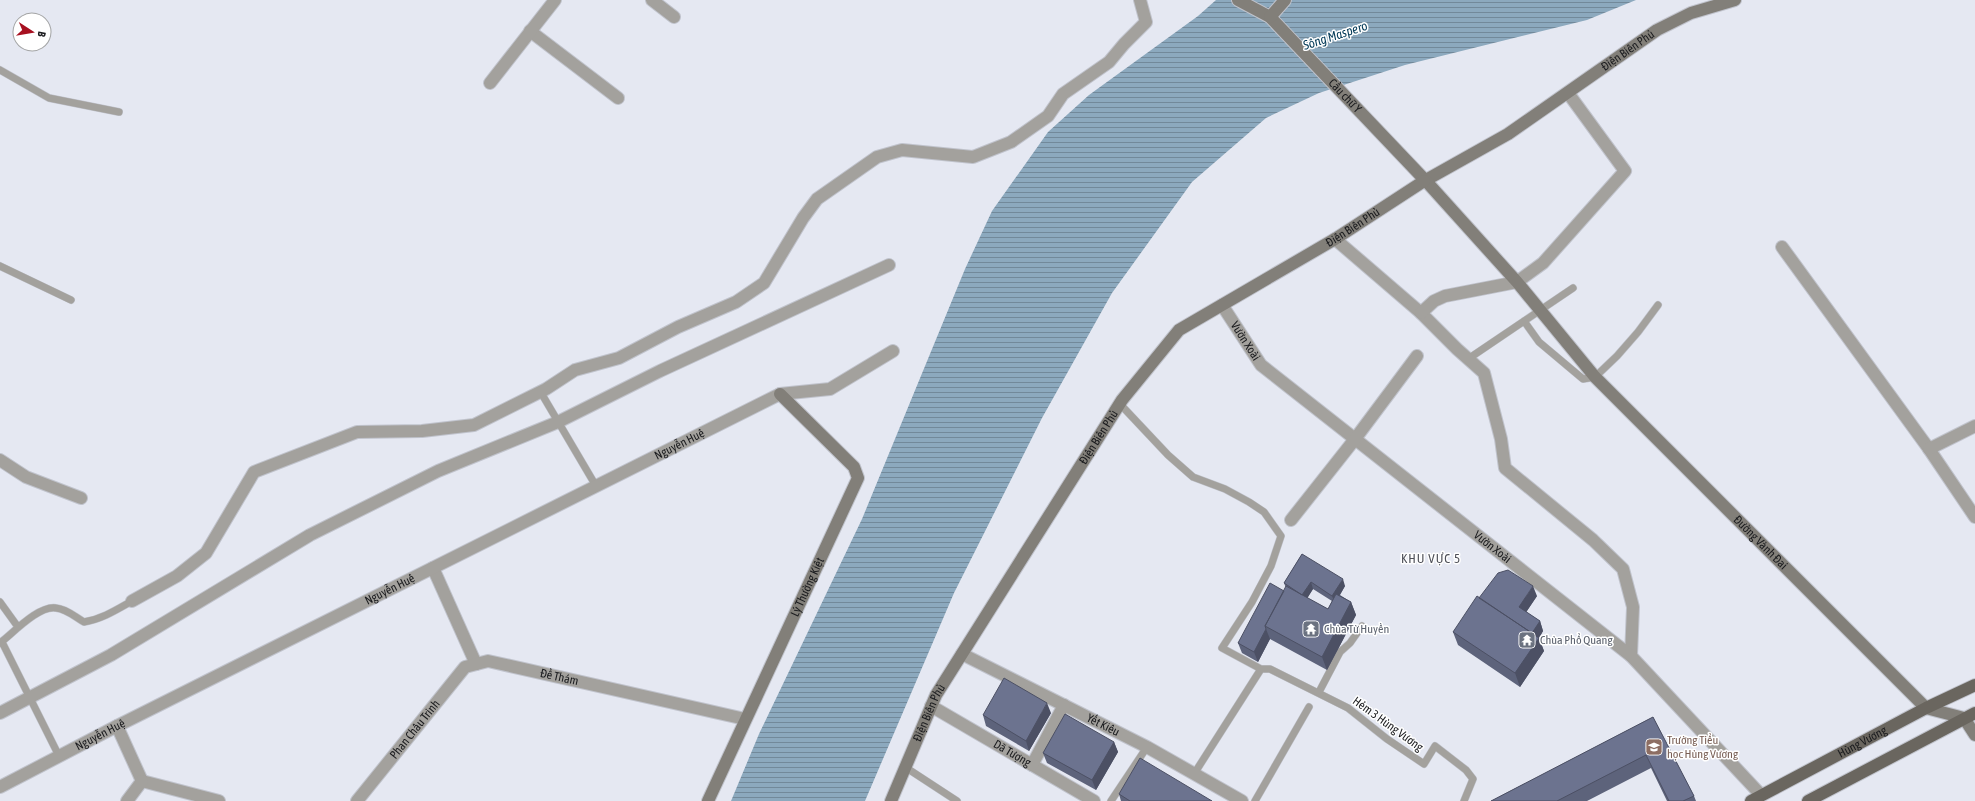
<svg xmlns="http://www.w3.org/2000/svg" width="1975" height="801" viewBox="0 0 1975 801" font-family="'Asap Condensed',sans-serif">
<style>
.water{fill:url(#water-rules)}
.lines{fill:none;stroke-linecap:round;stroke-linejoin:round}
.lane-casing{stroke:#c0c3cc;stroke-width:8}
.street-casing{stroke:#c0c3cc;stroke-width:14}
.secondary-casing{stroke:#c0c3cc;stroke-width:14}
.primary-casing{stroke:#c0c3cc;stroke-width:14}
.lane{stroke:#a3a19d;stroke-width:7}
.street{stroke:#a3a19d;stroke-width:12}
.secondary{stroke:#827f79;stroke-width:12}
.primary{stroke:#6a665f;stroke-width:12}
.wall{fill:#5d637b;fill-rule:evenodd}
.shaded-wall{fill:#4c5064}
.building{fill:#6c738f;stroke:#4c5064}
.labels{text-anchor:middle;stroke-width:3;stroke-linejoin:round;paint-order:stroke}
.street-label{font-size:12px;fill:#1a1b1e;stroke:#fff}
.worship-label{font-size:12px;fill:#5b616d;stroke:#fff;text-anchor:start}
.education-label{font-size:12px;fill:#785e54;stroke:#fff;text-anchor:start}
.water-label{font-size:13px;font-style:italic;fill:#003856;stroke:#fff}
.neighbourhood-label{font-size:13px;letter-spacing:1px;fill:#4e5058;stroke:#fff}
</style>
<defs>
<pattern id="water-rules" width="6" height="5" patternUnits="userSpaceOnUse"><rect width="6" height="5" fill="#8ca9be"/><path d="M0 2.5h6" fill="none" stroke="#72899a"/></pattern>
</defs>
<rect width="100%" height="100%" fill="#e5e8f2"/>
<path class="water" d="M1216 0H1636L1587 20 1405 65 1319 93 1266 118 1192 182 1112 293 1042 418 954 593 865 801H731L759 734 862 519 965 269 992 211 1048 132 1089 95 1198 16Z"/>
<g class="lines">
<g class="lane-casing">
<path id="lane" d="M0 70 49 98 119 112
M0 266 71 300
M1524 321 1539 342 1583 379 1595 377 1617 356 1638 332 1658 305
M1468 359 1573 288
M540 391 596 486
M1120 404 1168 455 1193 477 1225 489 1249 502 1264 512 1281 536 1271 566 1252 602 1222 648 1261 669
M0 602 18 627
M2 642 59 756
M0 643C13 633 39 605 56 608 67 609 75 617 84 622 102 619 116 610 132 601
M1261 669H1270L1348 708 1387 739 1424 764 1435 746 1466 770 1473 779 1464 801
M1319 692 1340 652 1350 643 1362 626
M905 767 957 801
M1194 774 1261 669
M1111 801 1147 747
M1255 801 1309 707"/>
</g>
<g class="street-casing">
<g id="street">
<path d="M652 0 674 17"/>
<path d="M530 31 618 98"/>
<path d="M490 83 555 0"/>
<path d="M1335 239 1421 313 1457 349 1484 373 1501 439 1505 468 1593 540 1623 569 1633 607 1631 656"/>
<path d="M1782 247 1929 449 1975 517"/>
<path id="s1" d="M1222 305 1261 365 1631 656 1761 795"/>
<path d="M1421 313 1434 301 1445 296 1517 282 1543 263 1625 171 1568 93"/>
<path d="M1929 449 1975 426"/>
<path d="M0 460 26 477 81 498"/>
<path d="M1291 520 1355 439 1417 356"/>
<path d="M433 568 476 664"/>
<path d="M132 601 177 576 206 553 254 472 357 432 422 431 474 425 546 389 575 370 619 358 678 327 736 302 764 283 803 218 817 199 877 157 902 150 973 157 1011 142 1048 116 1063 94 1109 62 1124 44 1146 22 1140 0"/>
<path id="s2" d="M962 654 1147 747 1242 801"/>
<path id="s3" d="M931 706 1094 801"/>
<path d="M0 713 111 655 310 535 438 471 558 422 660 371 889 265"/>
<path d="M117 726 142 781"/>
<path d="M1032 765 1064 705"/>
<path d="M142 781 219 801"/>
<path id="s4" d="M0 787 117 726 780 394 830 389 893 351"/>
<path d="M127 801 142 781"/>
<path id="s5" d="M357 801 465 667 488 661 745 719"/>
</g>
</g>
<g class="secondary-casing">
<g id="secondary">
<path id="s6" d="M1238 0 1270 17 1424 179"/>
<path d="M1270 17 1285 0"/>
<path id="s7" d="M1426 180 1508 134 1657 30 1691 13 1735 0"/>
<path id="s8" d="M1426 181 1517 282 1595 377 1926 708 1964 718 1975 735"/>
<path id="s9" d="M708 801 858 478 854 467 780 394"/>
<path id="s10" d="M891 801 936 695 1122 400 1179 330 1335 239 1424 181"/>
</g>
</g>
<g class="primary-casing">
<g id="primary">
<path id="s11" d="M1751 801 1926 708 1975 685"/>
<path d="M1808 801 1975 713"/>
</g>
</g>
<use href="#lane" class="lane"/>
<use href="#street" class="street"/>
<use href="#secondary" class="secondary"/>
<use href="#primary" class="primary"/>
</g>
<path class="wall" d="M1302 554 1345 586 1340 595 1351 602 1356 615 1327 670 1270 639 1258 662 1242 653 1238 643 1284 591 1286 588 1284 583ZM1313 589 1332 601 1328 609 1307 598Z
M1537 596 1526 612 1540 621 1543 631 1539 638 1544 651 1520 687 1458 645 1453 632 1479 598Z
M1051 713 1029 751 986 726 983 715Z
M1653 717 1694 796 1696 801H1667L1651 768 1587 801H1491Z
M1114 742 1118 752 1096 790 1047 763 1043 753Z
M1119 794 1212 801H1121Z"/>
<path class="shaded-wall" d="M1343 579 1345 586 1335 603 1332 596Z
M1311 582 1313 589 1305 602 1302 595Z
M1533 586 1537 596 1523 617 1519 607Z
M1351 602 1356 615 1327 670 1322 657Z
M1540 621 1543 631 1539 638 1544 651 1520 687 1515 673 1531 634Z
M1266 629 1270 639 1258 662 1254 652Z
M1047 703 1051 713 1029 751 1026 741Z
M1114 742 1118 752 1096 790 1092 780Z"/>
<path class="building" d="M1302 554 1343 579 1332 596 1311 582 1302 595 1284 583Z
M1508 570 1533 586 1519 607 1540 621 1532 633 1479 598 1498 573Z
M1270 583 1284 591 1265 626 1266 629 1254 652 1238 643Z
M1286 586 1328 609 1336 594 1351 602 1322 657 1265 626Z
M1477 596 1539 638 1515 673 1453 632Z
M1004 678 1047 703 1026 741 983 715Z
M1065 714 1114 742 1092 780 1043 753Z
M1653 717 1694 796 1683 801H1669L1646 755 1557 801H1491Z
M1140 758 1212 801H1130L1119 794Z"/>
<defs>
<g id="temple-square" transform="scale(0.9)"><rect x="-9" y="-9" width="18" height="18" rx="4" fill="#6b7280" stroke="#fff"/><path d="M0-6L5-2H3V0L6.5 2.5H4V6H1.5V3h-3V6H-4V2.5H-6.5L-3 0V-2H-5Z" fill="#fff"/></g>
<g id="school-square" transform="scale(0.9)"><rect x="-9" y="-9" width="18" height="18" rx="4" fill="#8d6e63" stroke="#fff"/><path d="M0-5L7-2L0 1L-7-2ZM-4 1L0 2.5L4 1V4Q0 6-4 4Z" fill="#fff"/></g>
</defs>
<g fill-rule="evenodd">
<use href="#temple-square" x="1311" y="629"/>
<use href="#temple-square" x="1527" y="640"/>
<use href="#school-square" x="1654" y="747"/>
</g>
<g class="labels">
<g class="street-label">
<text dy="4" stroke="none"><textPath href="#s7" startOffset="240">Điện Biên Phủ</textPath></text>
<text dy="4" stroke="none"><textPath href="#s6" startOffset="145">Cầu chữ Y</textPath></text>
<text dy="4" stroke="none"><textPath href="#s10" startOffset="756">Điện Biên Phủ</textPath></text>
<text dy="4" stroke="none"><textPath href="#s1" startOffset="43">Vườn Xoài</textPath></text>
<text dy="4" stroke="none"><textPath href="#s10" startOffset="420">Điện Biên Phủ</textPath></text>
<text dy="4" stroke="none"><textPath href="#s4" startOffset="761">Nguyễn Huệ</textPath></text>
<text dy="4" stroke="none"><textPath href="#s8" startOffset="493">Đường Vành Đai</textPath></text>
<text dy="4" stroke="none"><textPath href="#s1" startOffset="366">Vườn Xoài</textPath></text>
<text dy="4" stroke="none"><textPath href="#s9" startOffset="236">Lý Thường Kiệt</textPath></text>
<text dy="4" stroke="none"><textPath href="#s4" startOffset="437">Nguyễn Huệ</textPath></text>
<text dy="4" stroke="none"><textPath href="#s5" startOffset="269">Đề Thám</textPath></text>
<text dy="4" stroke="none"><textPath href="#s10" startOffset="96">Điện Biên Phủ</textPath></text>
<text transform="translate(1388 724) rotate(36)" y="4">Hẻm 3 Hùng Vương</text>
<text dy="4" stroke="none"><textPath href="#s2" startOffset="158">Yết Kiêu</textPath></text>
<text dy="4" stroke="none"><textPath href="#s5" startOffset="92">Phan Châu Trinh</textPath></text>
<text dy="4" stroke="none"><textPath href="#s4" startOffset="113">Nguyễn Huệ</textPath></text>
<text dy="4" stroke="none"><textPath href="#s11" startOffset="126">Hùng Vương</textPath></text>
<text dy="4" stroke="none"><textPath href="#s3" startOffset="94">Dã Tượng</textPath></text>
</g>
<g class="worship-label">
<text x="1324" y="633">Chùa Từ Huyền</text>
<text x="1540" y="644">Chùa Phổ Quang</text>
</g>
<g class="education-label">
<text x="1667" y="744">Trường Tiểu<tspan x="1667" dy="14">học Hùng Vương</tspan></text>
</g>
<g class="water-label">
<text transform="translate(1335 35) rotate(-18)" y="5">Sông Maspero</text>
</g>
<g class="neighbourhood-label">
<text x="1431" y="563">KHU VỰC 5</text>
</g>
</g>
<g transform="translate(32 32) rotate(102)"><circle r="19" fill="#ffffff" stroke="#a3a4a5"/>
<path d="M0-3L7 15L0 10L-7 15Z" fill="#a71021"/>
<text y="-6" font-size="11" font-weight="bold" text-anchor="middle" fill="#1a1b1e">B</text>
</g>
</svg>
